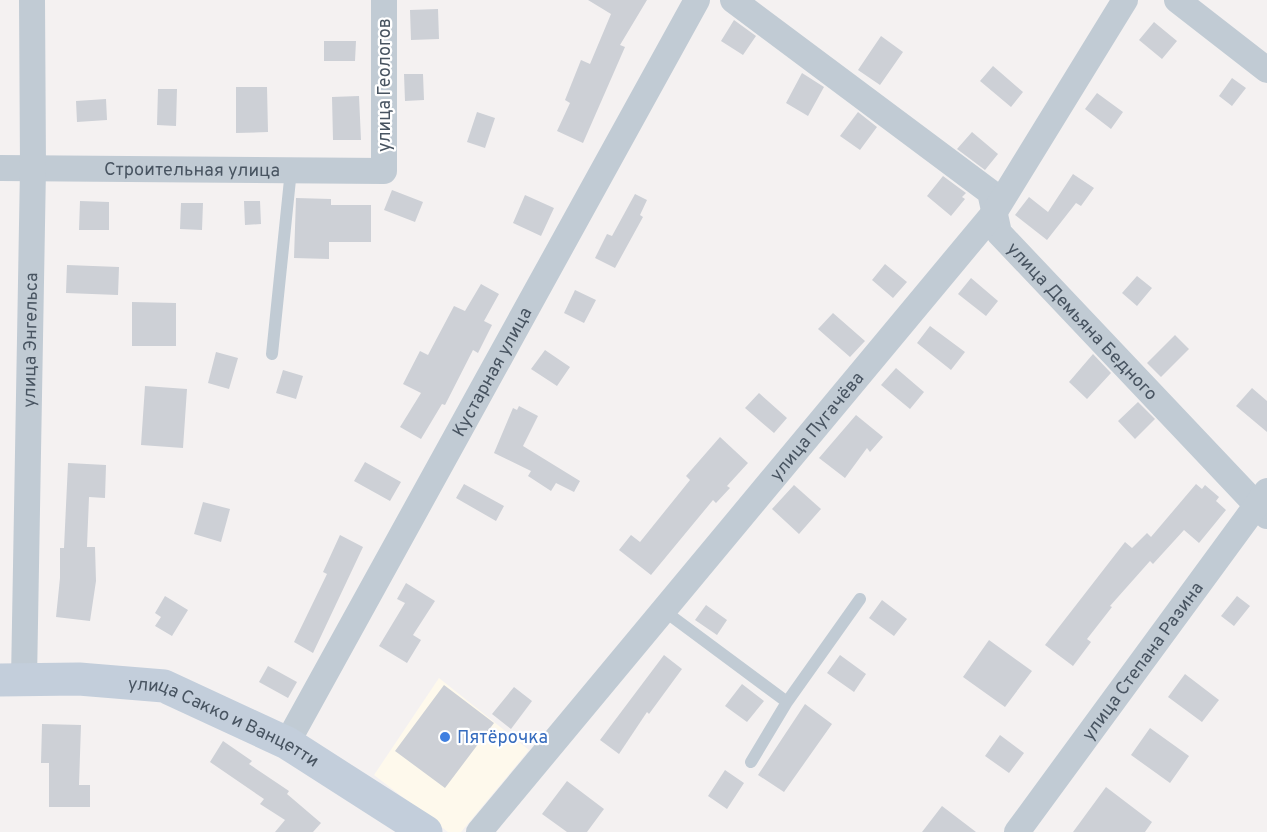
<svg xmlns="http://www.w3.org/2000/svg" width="1267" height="832" viewBox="0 0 1267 832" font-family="Overpass,sans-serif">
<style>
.commercial{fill:#fef9ec}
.building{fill:#cdd0d6}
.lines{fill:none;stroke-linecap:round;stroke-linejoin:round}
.lane{stroke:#c1cbd4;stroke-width:12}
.street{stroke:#c1cbd4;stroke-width:26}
.secondary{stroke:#c3cedb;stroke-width:33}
.shop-dot{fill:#3f7fe0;stroke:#fff;stroke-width:2}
.labels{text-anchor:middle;stroke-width:4.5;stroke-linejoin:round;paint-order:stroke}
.street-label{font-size:18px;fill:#485461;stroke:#fff}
.shop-label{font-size:18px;fill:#366cbe;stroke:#fff;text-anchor:start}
</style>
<rect width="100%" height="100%" fill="#f4f1f1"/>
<path class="commercial" d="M439 678 529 750 461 832H448L374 775Z"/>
<path class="building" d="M588 0H647L620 45 625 47 583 143 557 131 570 103 565 100 581 60 590 64 611 14Z
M438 9 439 39 411 40 410 10Z
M734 20 756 36 743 55 721 41Z
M1154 22 1177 41 1162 59 1139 40Z
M881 36 903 52 880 85 858 70Z
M324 41H356L355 61H324Z
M993 66 1023 92 1011 107 980 81Z
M802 73 824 87 808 116 786 103Z
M404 74H423L424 100 405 101Z
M1232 78 1246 88 1232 106 1219 96Z
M236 87H267L268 132 236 133Z
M158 89H177L176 126 157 125Z
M1097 93 1123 112 1111 129 1085 109Z
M359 96 361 140H333L332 97Z
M106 99 107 120 77 122 76 101Z
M477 112 495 118 485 148 467 142Z
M858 112 877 127 860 150 840 136Z
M972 132 998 154 985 170 957 149Z
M1073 174 1094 188 1081 206 1076 203 1047 240 1015 215 1029 197 1048 212Z
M943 176 966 193 962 197 965 199 951 216 927 196Z
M392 190 423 202 415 222 384 210Z
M635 194 647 200 640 215 643 217 615 268 595 258 607 234 612 236Z
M525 195 554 208 541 236 513 223Z
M296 198 331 199V205H371V242H329V259L294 258Z
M80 201 109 202V230H79Z
M244 201H260L261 224 245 225Z
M181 203H203L202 230 180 229Z
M885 264 907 282 893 298 872 280Z
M67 265 119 267 118 295 66 293Z
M1137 276 1152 288 1137 306 1122 293Z
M971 278 998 301 986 316 958 294Z
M481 284 499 294 484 321 492 325 478 353 473 350 445 405 442 404 421 439 400 427 421 393 403 384 420 351 428 355 454 306 465 311Z
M575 290 596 300 584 323 564 313Z
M132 302 176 303V346H132Z
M833 313 865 341 850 357 818 329Z
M930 326 965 352 951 370 917 343Z
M1175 335 1189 349 1161 377 1147 363Z
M545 350 570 367 557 386 531 369Z
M216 352 238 358 229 389 208 383Z
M1093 354 1111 373 1087 399 1069 382Z
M896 368 924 392 910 409 881 385Z
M283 370 303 376 296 399 276 393Z
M145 386 187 389 183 448 141 445Z
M1252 388 1267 401V432L1236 406Z
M759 393 787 418 774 433 745 408Z
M1138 402 1155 419 1135 439 1118 421Z
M519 406 538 416 523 446 580 481 574 492 556 483 551 491 528 476 531 471 494 453 513 408 517 410Z
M856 415 883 437 870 452 867 448 845 478 819 458Z
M720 437 748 463 727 486 730 488 716 503 713 500 651 575 619 550 631 535 640 542 690 480 686 476Z
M365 462 401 482 390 501 354 481Z
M68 463 106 465 105 498 89 497 87 547H95L96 581 90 621 56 617 60 578V548H64Z
M464 484 504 506 496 521 456 498Z
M1196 484 1202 489 1205 485 1219 497 1216 501 1226 510 1199 543 1184 530 1153 564 1150 561 1110 606 1112 607 1087 639 1091 642 1073 666 1045 645 1125 542 1132 548 1147 533 1151 537Z
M794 485 821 509 799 534 772 509Z
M203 502 230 509 221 542 194 534Z
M340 535 363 547 313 653 294 642 327 574 323 572Z
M406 583 435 601 413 635 421 640 407 663 379 646 405 603 397 599Z
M165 596 188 610 172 636 155 626 161 617 155 613Z
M1237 596 1250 606 1234 626 1221 616Z
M882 600 907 619 894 636 869 618Z
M706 605 727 620 717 635 695 620Z
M989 640 1032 671 1005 707 963 677Z
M664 655 682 669 649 714 647 712 619 754 600 740Z
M840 655 866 674 854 692 827 673Z
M268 666 297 682 288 698 259 682Z
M1185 674 1219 700 1202 722 1168 697Z
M742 684 764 701 747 722 725 706Z
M444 685 494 723 445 788 395 751Z
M514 687 532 701 511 729 492 714Z
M805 704 832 724 784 792 758 775Z
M42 724 81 725 79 785H90V807H49V763H41Z
M1150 728 1189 756 1170 783 1131 755Z
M1000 735 1024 753 1009 773 985 756Z
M223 741 252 761 249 764 289 791 287 794 321 823 313 832H275L285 820 260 804 264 799 210 762Z
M725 770 744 783 727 809 708 796Z
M567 781 604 809 587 832H567L542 814Z
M1106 787 1152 822 1145 832H1073Z
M942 806 976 832H922Z"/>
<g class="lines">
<path class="lane" d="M272 354 291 170
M663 610 787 702
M751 762 787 702 860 599"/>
<g class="street">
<path id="s1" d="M733 0 990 192 999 233 1267 516"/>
<path d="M1177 0 1267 70"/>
<path id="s2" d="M0 168 384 171V0"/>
<path id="s3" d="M24 680 33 168 32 0"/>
<path id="s4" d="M287 743 697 0"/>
<path id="s5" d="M479 832 994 213 1125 0"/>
<path id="s6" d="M1017 832 1267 491"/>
</g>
<path class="secondary" id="s7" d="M0 680 79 679 164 686 287 743 426 832"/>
</g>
<circle class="shop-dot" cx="445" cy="737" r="6"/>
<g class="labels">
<g class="street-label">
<text transform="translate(384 85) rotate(-90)" y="6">улица Геологов</text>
<text dy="6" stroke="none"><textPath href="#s2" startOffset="192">Строительная улица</textPath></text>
<text dy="6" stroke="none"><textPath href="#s1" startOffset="484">улица Демьяна Бедного</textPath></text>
<text dy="6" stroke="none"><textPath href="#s3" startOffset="340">улица Энгельса</textPath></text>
<text dy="6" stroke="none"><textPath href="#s4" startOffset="424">Кустарная улица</textPath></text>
<text dy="6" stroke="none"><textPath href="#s5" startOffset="528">улица Пугачёва</textPath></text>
<text dy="6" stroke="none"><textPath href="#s6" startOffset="212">улица Степана Разина</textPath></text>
<text dy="6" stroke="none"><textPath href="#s7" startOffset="232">улица Сакко и Ванцетти</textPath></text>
</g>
<g class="shop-label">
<text x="457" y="743">Пятёрочка</text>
</g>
</g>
</svg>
